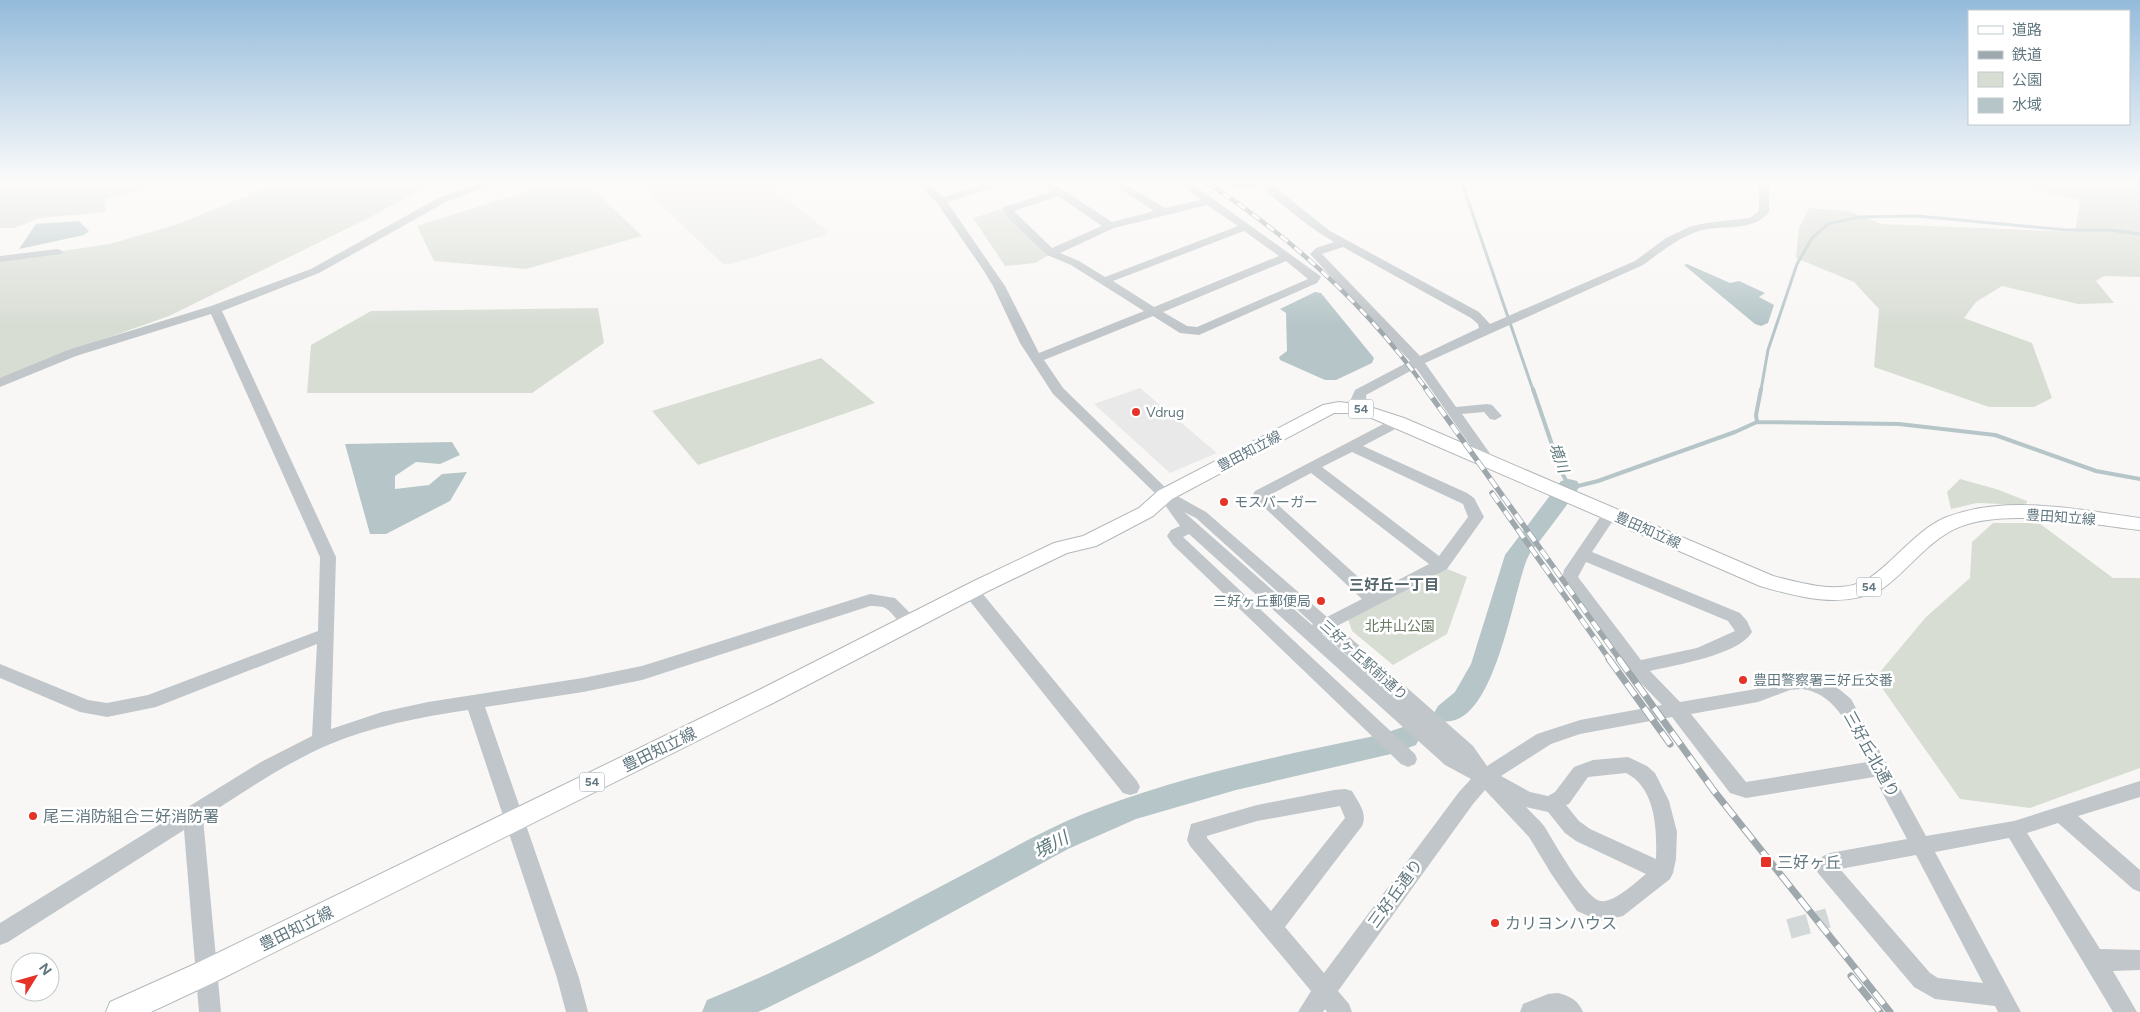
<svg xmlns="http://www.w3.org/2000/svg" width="2140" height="1012" viewBox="0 0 2140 1012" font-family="Figtree,'Noto Sans JP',sans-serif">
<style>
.built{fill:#e8e9e8}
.green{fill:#d8ddd4}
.water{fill:#b6c6c8}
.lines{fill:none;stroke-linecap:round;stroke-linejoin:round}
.stream-far1{stroke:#b6c6c8;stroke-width:3}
.stream{stroke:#b6c6c8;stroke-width:4}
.river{fill:#b6c6c8;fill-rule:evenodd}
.minor-tunnel{stroke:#d2d7d8;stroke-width:20;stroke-dasharray:20 10;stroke-linecap:butt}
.major-casing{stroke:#b2b8bb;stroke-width:2}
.minor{fill:#c0c6c9;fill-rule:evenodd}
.major{fill:#fff;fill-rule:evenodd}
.rail-far2-casing{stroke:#9fa9ad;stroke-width:4.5}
.rail-far1-casing{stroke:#9fa9ad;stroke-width:5.5}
.rail-casing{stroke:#9fa9ad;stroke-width:7}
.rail-far2{stroke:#fff;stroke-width:3;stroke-dasharray:9;stroke-linecap:butt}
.rail-far1{stroke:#fff;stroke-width:4;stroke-dasharray:11;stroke-linecap:butt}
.rail{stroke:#fff;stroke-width:5;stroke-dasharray:15;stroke-linecap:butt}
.poi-dot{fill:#e53328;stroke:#fff;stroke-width:2}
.labels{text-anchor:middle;stroke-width:5;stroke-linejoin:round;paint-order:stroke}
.shield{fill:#fff;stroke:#91a0a6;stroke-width:1}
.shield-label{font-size:12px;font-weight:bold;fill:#627880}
.poi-label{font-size:14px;fill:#627880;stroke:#fff;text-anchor:start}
.street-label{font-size:14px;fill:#627880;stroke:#fff}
.park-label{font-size:14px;fill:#697861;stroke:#fff}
.water-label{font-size:15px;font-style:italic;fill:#5d787b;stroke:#fff}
.neighbourhood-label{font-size:15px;font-weight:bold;fill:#54656b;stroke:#fff}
.near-street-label{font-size:16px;fill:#627880;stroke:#fff}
.near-poi-label{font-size:16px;fill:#627880;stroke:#fff;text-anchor:start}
.near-water-label{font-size:18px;font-style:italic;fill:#5d787b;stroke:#fff}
</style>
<rect width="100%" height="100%" fill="#f8f7f5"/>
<path class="built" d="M638 183H766L828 231 826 235 731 264H723Z
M1140 388 1217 453 1170 473 1094 404Z"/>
<path class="green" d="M0 183H164L104 200 106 212 40 218 14 228H0Z
M279 183H451L418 190 375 215 169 316 76 349 0 382V260L110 244 175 225Z
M553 183H587L642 236 526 269 434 261 417 226Z
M2008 183H2140V277L2104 276 2096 281 2114 303 2078 304 2002 286 1976 302 1964 318 2032 343 2052 398 2034 407H1989L1874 367 1879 309 1854 282 1796 258 1799 228 1809 208 1848 211 1882 224 2075 232 2080 200Z
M1005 208 1053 253 1035 263 1005 266 973 218Z
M598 308 604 343 532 393H307L311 345 371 311Z
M821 358 875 403 698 465 652 411Z
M1960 479 1996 489 2027 501 2026 505 1977 503 1951 509 1947 492Z
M1993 523H2039L2113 578H2140V768L2030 808 1960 799 1875 678 1926 617 1970 578 1972 542Z
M1445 568 1467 577 1447 634 1393 665 1352 631 1348 619Z"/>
<path class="water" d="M79 221 89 231 84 235 19 249 36 224Z
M1687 264 1730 283 1739 281 1765 293 1759 297 1774 305 1768 323 1761 326 1755 324 1684 265Z
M1315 292 1321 293 1374 358 1372 363 1336 380H1325L1280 360 1279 357 1287 351 1286 313 1280 309Z
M452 442 460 455 440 464 416 462 395 476V489L429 485 442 474 467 472 450 501 386 534H370L345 444Z"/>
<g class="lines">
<path class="stream-far1" d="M1462 183 1533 390
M1761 390 1768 350 1797 264 1812 238 1828 224 1859 217 1917 216 2067 230H2110L2140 234"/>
<path class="stream" d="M1533 389 1561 471 1569 486H1578L1598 481 1735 432 1757 422 1899 424 1995 435 2096 471 2140 479
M1757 422 1756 415 1761 389"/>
<path class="river" d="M1569 479 1577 481 1580 486C1568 504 1555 521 1542 538 1538 544 1531 550 1528 557 1513 589 1494 738 1438 720L1434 713 1438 706 1455 692 1471 664 1505 555 1561 481Z
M1406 726 1416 729 1420 737 1416 745 1391 754 1236 790 1136 819 1068 849 872 956 767 1008 758 1012H702L707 1000C797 964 882 917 968 872 1006 852 1044 830 1083 814 1179 776 1279 756 1379 735Z"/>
<path class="minor-tunnel" d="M1789 929 1828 918"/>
<g class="major-casing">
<path id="major" d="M1339 402 1364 405 1404 418 1773 576C1801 583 1839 595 1866 580 1880 572 1892 559 1904 548 1917 536 1931 523 1947 517 2007 494 2079 510 2140 518V530C2089 524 1993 505 1949 532 1923 547 1906 572 1882 589 1842 609 1801 598 1760 586L1374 419 1356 413H1334L1172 499 1153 516 1096 546 1067 553 988 591 773 703 217 981 151 1012H106L110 1002 197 963 757 691 974 581 1054 543 1083 536 1139 508 1158 491 1323 405Z"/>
</g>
<path class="minor" d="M481 183H496L446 202 319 273 222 311 336 557 331 729 382 712 428 702 583 678 642 666 870 594 895 598 916 619 918 623 916 627C899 632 896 612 883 607 879 606 874 606 870 606L642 680 583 692 485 707 579 978 588 1012H566L557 978 468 710C420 717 373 726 328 745 284 764 244 792 203 818L221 1012H199L184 830 8 942 0 945V923L261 762 312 736 317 644 156 707 107 717 80 712 0 678V664L88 700 107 703 148 695 318 631 320 557 211 314 76 356 0 387V378L68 350 211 306 311 269 438 198Z
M917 183H928L943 197 991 183H1008L947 202 1005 286 1039 353 1144 311 1071 265 1047 255 1007 217 1003 209 1004 207 1052 192 1040 183H1052L1112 222 1154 211 1111 183H1123L1165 208 1201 200 1179 183H1191L1319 275 1321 277 1317 283 1199 335 1180 333 1153 316 1044 360 1063 388 1170 492 1206 512 1327 617 1362 599 1252 496 1255 491 1393 419H1403L1405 422 1403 425 1363 446 1467 493 1474 498 1484 517 1447 569 1337 626 1473 746 1487 766 1537 734 1580 720 1662 705 1630 672 1562 578 1564 570 1605 510H1615L1618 513 1592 552 1740 613 1747 621 1752 632C1739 655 1675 665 1650 671L1680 702 1756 689 1788 676 1802 675 1823 679 1833 684 1851 699 1926 836 2014 821 2140 781V797L2078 816 2140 870V892L2133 889 2058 823 2027 833 2100 949 2140 950V970L2113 971 2137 1012H2113L2009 838 1935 852 2021 1012H1998L1995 1006 1935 999 1914 987 1818 873 1815 867 1823 856 1830 853 1907 839 1874 777 1746 798 1730 793 1672 717 1580 734 1551 744 1501 776 1530 792 1548 796 1555 792 1574 767 1593 760 1628 757 1647 766 1655 773 1669 801 1677 832 1676 859 1673 873 1670 879 1623 916 1600 921 1577 911 1552 875 1529 837 1485 790 1473 804 1338 991 1349 1004 1352 1012H1327L1325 1009 1323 1012H1298L1311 991 1190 846 1187 840 1191 824 1257 805 1334 790 1345 789 1352 791C1358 802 1368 813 1362 826L1285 927 1324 973 1459 792 1471 779 1445 765 1189 534 1183 537 1415 754 1417 759 1415 764 1408 767 1401 764 1173 545 1167 536 1171 530 1180 526 1160 498 1053 394 1020 343 993 286 982 268 937 203ZM1058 196 1102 226 1052 248 1014 211ZM1207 205 1238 226 1105 277 1079 261 1060 253 1114 228ZM1244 231 1279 256 1154 307 1113 281ZM1286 261 1308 279 1197 327 1187 326 1163 312ZM1352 452 1463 504 1468 517 1439 556 1322 467ZM1311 473 1429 564 1375 592 1268 496ZM1184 512 1196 518 1313 624 1312 625ZM1586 562 1728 621 1735 631 1697 648 1641 660 1578 577ZM1322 634H1323L1407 709ZM1802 689C1839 694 1851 733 1867 762L1746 782 1691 714 1758 702 1790 690ZM1626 773C1656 788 1657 830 1656 859L1590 829 1579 821 1566 805 1569 804 1588 777ZM1340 806 1345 818 1271 911 1207 838V836L1257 821ZM1526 807 1548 812 1565 833 1576 841 1646 874C1636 882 1614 903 1601 901 1585 899 1554 841 1544 826 1539 819 1531 813 1526 807ZM1916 855 1983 983 1938 978 1930 973 1840 869Z
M1221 183H1270L1330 231 1479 312 1490 324 1635 261 1666 238 1689 227 1706 223 1750 218 1759 211V183H1769V212C1751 234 1720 223 1696 232 1676 239 1660 253 1643 265L1425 363 1456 407 1487 404 1492 405 1502 416 1495 420 1490 419 1484 412 1462 414 1496 462 1494 465H1484L1416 368 1366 395 1367 408 1365 411H1355L1351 399 1355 390 1410 361 1310 254 1316 248 1334 242C1308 227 1284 207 1261 186L1236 189ZM1343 247 1471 318 1478 324 1479 328 1420 356 1322 254Z
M57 249 61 250 63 252 61 254 0 262V256Z
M971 585 977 587 1137 781 1140 787 1137 793 1130 795 1123 793 965 595 963 591 965 587Z
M1558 993C1570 996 1578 1000 1583 1012H1520L1523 1004 1548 994Z"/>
<use href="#major" class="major"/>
<g class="rail-far2-casing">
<path id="rail-far2" d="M1208 183C1293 239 1368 307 1427 390"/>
</g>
<g class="rail-far1-casing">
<path id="rail-far1" d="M1426 389 1620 660
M1492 493 1610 660"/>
</g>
<g class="rail-casing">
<path id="rail" d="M1609 659 1670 744
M1619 659 1714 791 1890 1012
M1851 976 1880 1012"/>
</g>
<use href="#rail-far2" class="rail-far2"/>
<use href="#rail-far1" class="rail-far1"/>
<use href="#rail" class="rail"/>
</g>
<linearGradient id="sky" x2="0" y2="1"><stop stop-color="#94bbdb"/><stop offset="0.56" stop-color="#fcfbfa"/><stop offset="1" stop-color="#fcfbfa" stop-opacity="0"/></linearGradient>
<rect width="2140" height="325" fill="url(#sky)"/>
<g class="poi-dot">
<circle cx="1136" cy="412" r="5"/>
<circle cx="1224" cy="502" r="5"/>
<circle cx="1321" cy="601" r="5"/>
<circle cx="1743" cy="680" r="5"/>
<circle cx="33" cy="816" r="5"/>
<rect x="1760" y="856" width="12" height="12" rx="2.5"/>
<circle cx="1495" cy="923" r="5"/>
</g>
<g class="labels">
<g class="shield">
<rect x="1348.5" y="399.5" width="25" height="19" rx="4"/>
<rect x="1856.5" y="577.5" width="25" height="19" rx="4"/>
<rect x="579.5" y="772.5" width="25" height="19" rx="4"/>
</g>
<g class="shield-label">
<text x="1361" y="413">54</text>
<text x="1869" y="591">54</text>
<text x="592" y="786">54</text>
</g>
<g class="poi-label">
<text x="1146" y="417">Vdrug</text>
<text x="1234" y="507">モスバーガー</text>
<text x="1311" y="606" text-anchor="end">三好ヶ丘郵便局</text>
<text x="1753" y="685">豊田警察署三好丘交番</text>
</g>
<g class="street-label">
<text transform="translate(1249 451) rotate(-28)" y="5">豊田知立線</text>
<text transform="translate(2061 517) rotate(4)" y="5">豊田知立線</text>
<text transform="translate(1648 530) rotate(24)" y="5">豊田知立線</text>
<text transform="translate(1364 660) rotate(42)" y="5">三好ヶ丘駅前通り</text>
</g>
<g class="park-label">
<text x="1400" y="631">北井山公園</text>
</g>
<g class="water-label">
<text transform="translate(1559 458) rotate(70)" y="5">境川</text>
</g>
<g class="neighbourhood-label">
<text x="1394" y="590">三好丘一丁目</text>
</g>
<g class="near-street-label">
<text transform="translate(659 749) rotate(-26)" y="6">豊田知立線</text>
<text transform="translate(1872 754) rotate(61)" y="6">三好丘北通り</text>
<text transform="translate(1395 893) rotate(-54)" y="6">三好丘通り</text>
<text transform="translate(296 928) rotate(-26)" y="6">豊田知立線</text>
</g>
<g class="near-poi-label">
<text x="43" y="822">尾三消防組合三好消防署</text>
<text x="1777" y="868">三好ヶ丘</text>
<text x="1505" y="929">カリヨンハウス</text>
</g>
<g class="near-water-label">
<text transform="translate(1051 845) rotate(-28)" y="6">境川</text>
</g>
</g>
<rect x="1968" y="10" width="162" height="115" fill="#ffffff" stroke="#c0c9cc"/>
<rect x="1978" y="26" width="25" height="8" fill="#ffffff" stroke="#c0c9cc"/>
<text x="2012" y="35" font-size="15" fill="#627880">道路</text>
<rect x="1978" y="51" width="25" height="8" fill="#9fa9ad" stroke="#c0c9cc"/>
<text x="2012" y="60" font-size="15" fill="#627880">鉄道</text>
<rect x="1978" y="72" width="25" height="15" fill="#d8ddd4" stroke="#c0c9cc"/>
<text x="2012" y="85" font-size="15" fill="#627880">公園</text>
<rect x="1978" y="98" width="25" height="15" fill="#b6c6c8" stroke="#c0c9cc"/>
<text x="2012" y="110" font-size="15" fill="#627880">水域</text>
<g transform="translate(35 977) rotate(53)"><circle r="24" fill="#ffffff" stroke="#c0c9cc"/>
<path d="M0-4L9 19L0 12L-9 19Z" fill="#e53328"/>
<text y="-8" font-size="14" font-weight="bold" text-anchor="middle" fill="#627880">N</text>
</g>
</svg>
